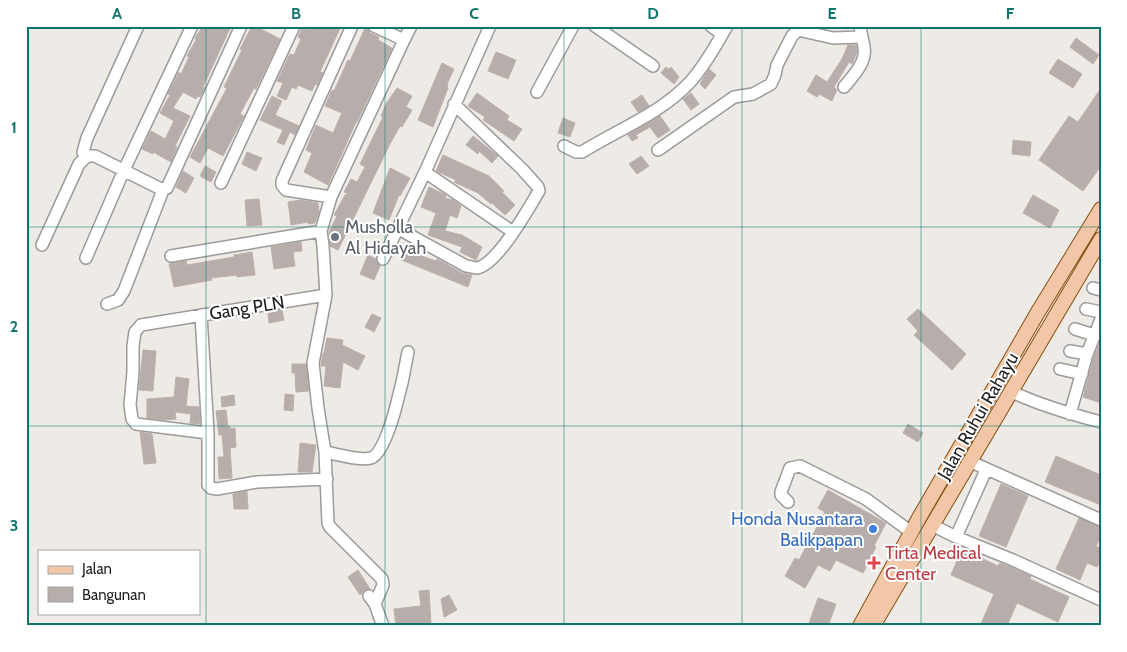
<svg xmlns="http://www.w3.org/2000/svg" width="1127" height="652" viewBox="0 0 1127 652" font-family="Cabin,sans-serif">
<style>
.building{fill:#b7aeab;stroke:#beb0a9}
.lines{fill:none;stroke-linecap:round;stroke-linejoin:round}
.minor-casing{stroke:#9b9b9b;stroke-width:14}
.major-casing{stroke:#875011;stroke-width:16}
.minor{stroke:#fff;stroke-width:11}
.major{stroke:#f1c7a7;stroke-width:14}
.grid{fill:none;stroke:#0f766e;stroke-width:1;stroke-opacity:0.55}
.worship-dot{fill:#6b7280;stroke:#fff;stroke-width:2}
.shop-dot{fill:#3f7fe0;stroke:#fff;stroke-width:2}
.health-dot{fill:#e0444e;stroke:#fff;stroke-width:2}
.labels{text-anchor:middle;stroke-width:4;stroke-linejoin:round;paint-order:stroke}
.worship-label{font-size:18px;fill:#5b616d;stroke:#fff;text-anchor:start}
.street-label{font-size:18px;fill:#1e1e1e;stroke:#fff}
.shop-label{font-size:18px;fill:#366cbe;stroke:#fff;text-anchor:end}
.health-label{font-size:18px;fill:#be3a42;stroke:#fff;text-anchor:start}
.neatline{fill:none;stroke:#0f766e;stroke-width:2}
.grid-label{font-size:16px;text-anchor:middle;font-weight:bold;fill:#0f766e}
</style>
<rect width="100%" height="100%" fill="#eeeae5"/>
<path class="building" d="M203 26H231L203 87 205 88 200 97 197 96 196 99 183 92 173 108 190 116 175 146 177 147 171 162 153 152V154L142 149 151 131 165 139 174 121 160 113 170 95 168 94 179 72 181 74 189 57 187 56 196 40 195 38Z
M252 26H263L261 29 280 39 256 89 254 88 240 114 244 116 223 156 208 148 200 163 190 157 227 88 224 87 242 50 240 49Z
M307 26H341L320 72 323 73 317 85 315 84 312 91 298 85 296 89 292 87 286 100 277 96 283 83 277 81 290 54 294 55 301 39 298 37 302 28 306 30Z
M366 26 370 33 379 37 378 40 392 48 357 122H356L328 185 304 172 312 153 306 150 316 125 333 133 342 113 325 106 332 90 334 91 348 60 350 61Z
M1076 38 1099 55 1093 64 1070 47Z
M848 45H856L857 52 852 64 849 62 834 87 837 90 832 101 819 94 817 97 807 91 816 75 827 82 842 59Z
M496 52 516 60 508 79 488 71Z
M1058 59 1082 74 1073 88 1049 73Z
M442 63 454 69 448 82 447 87 448 88 433 127 418 120Z
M666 67 669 69 671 67 679 77 674 84 661 73Z
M709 69 716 75 705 89 700 84Z
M397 88 412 96 406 107 412 110 402 127 400 126 390 144 338 250 330 246 329 232 337 216 334 215 345 195 349 194 344 192 351 179 357 182 365 167 360 164 383 117 381 116 386 104Z
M1101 88V166L1083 191 1039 160 1069 116 1078 122Z
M477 93 509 116 507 120 522 129 514 141 483 120 485 117 468 106Z
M691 93 699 104 691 110 683 99Z
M642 95 649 106 638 112 631 102Z
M272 96 282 101 275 115 299 126 295 135 290 132 284 145 277 142 283 130 260 120Z
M660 116 670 130 658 138 650 127 636 135 638 138 632 141 628 135Z
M563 118 575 123 570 137 558 133Z
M473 136 498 156 492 163 479 151 478 154 466 145Z
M1013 140 1031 142 1030 156 1012 154Z
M247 152 262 158 256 171 242 164Z
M443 155 489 176 504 191 502 192 515 205 505 215 492 203 491 204 478 193 454 182 456 180 436 171Z
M641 156 649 166 637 174 629 164Z
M205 166 216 172 211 182 200 176Z
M390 168 410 178 400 196 399 195 389 220 373 213Z
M183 171 194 178 186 193 176 187Z
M429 187 442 193 446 195 445 198 453 200 461 206 457 218 450 215 445 231 462 235 482 247 476 260 460 252 462 247 428 235 436 213 421 207Z
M1033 195 1059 210 1050 228 1023 213Z
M259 199 262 225 247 226 245 200Z
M301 200 318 203 319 212 315 223 308 224V222L291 225 288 202Z
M301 242 302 251 293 252 295 266 274 269 271 247Z
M404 247 417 252 416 254 436 261 437 259 462 273 472 275 468 287 399 259Z
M252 252 255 275 237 277V275L211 278 212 280 174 287 169 264 186 261 187 265 234 257V255Z
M368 255 376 259 377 263 380 266 374 280 360 274Z
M918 309 966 354 952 370 914 335 918 331 907 319Z
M282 310 284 320 269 323 268 312Z
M372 314 381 318 374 332 365 327Z
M327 338 343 340 342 345 365 356 358 370 343 362 340 388 324 386 326 366H321V364L323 353H324Z
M1101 340V403L1083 397 1094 356Z
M143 350 156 351 153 391 139 390Z
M292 364H306L309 391 296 392 295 373H292Z
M176 377 189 379 186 406 199 407 200 424 190 423 191 414 175 412 176 419 165 420 147 418V399L174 397Z
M285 394 294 395 293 411 284 410Z
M234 395 235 405 222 407 221 397Z
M226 410 228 427 230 426V429L235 428 236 447 230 448 232 478 219 479 218 457H224L222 435H219L216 411Z
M908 424 923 433 918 442 903 433Z
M140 432 152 434 156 463 144 464Z
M300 443 316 445 312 472H298Z
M1056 456 1101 475V505L1045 482Z
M1001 484 1028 496 1006 547 979 536Z
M828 490 886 523 874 546 876 547 863 573 836 560 830 571 818 565 805 588 785 576 795 558 799 560 825 512 818 508Z
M247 491 248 509H234L233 494Z
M1079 518 1101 527V535L1096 546 1101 549V559L1097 567 1087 563 1080 580 1056 569Z
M962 549 998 566 1000 563 1010 567 1031 576 1030 579 1069 597 1058 622 1017 603 1007 626H980L994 594 951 575Z
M358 570 370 589 365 590 360 595 348 577Z
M429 590 431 624 396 626 394 609 421 606 419 591Z
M449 595 457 610 444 617 441 599Z
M818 598 836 604 828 626H808Z"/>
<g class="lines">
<g class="minor-casing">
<path id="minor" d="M595 26 653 66
M711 26 722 34
M404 40 411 26
M844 87C853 76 867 62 864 47 863 40 861 34 860 26
M537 92 573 26
M564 146 576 152H582C619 129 662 113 691 81 706 64 716 45 727 26
M658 150 734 97 753 94 771 84 775 75 777 65 792 36 798 30 833 38 861 37
M85 157 83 152 87 138 138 26
M425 172 513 232
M221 183 294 26
M331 197 286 190 282 185V181L352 26
M397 228 466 266C469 266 474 268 477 268 498 264 528 209 539 191L538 187 522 169 454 104
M42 245 79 164 87 156H95L161 189 167 188 241 26
M171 256 321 231
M86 258 124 170 192 26
M383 259 425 172 490 26
M1093 288 1101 290
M326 295 313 363 318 408 325 452 328 523 330 527 382 579 383 585 375 604
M107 304 118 300 124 291 163 190
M1086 309 1101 312
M201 315 208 433V485L211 488 217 489 257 482 327 479
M1075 329 1094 335
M1070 351 1087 354
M1060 369 1082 374
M1010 391C1039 405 1070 414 1101 422
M1070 414 1087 354 1101 319
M208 433 136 424 132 419 130 405 133 372V346L135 332 141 325 326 295 323 246 321 231 331 197 404 40 374 26
M325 452C337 454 360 461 371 458 389 453 405 370 408 352
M969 461 1101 520
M788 502 781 495V492L790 468 800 466 866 499 911 532
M932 525 956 537 1013 560 1101 600
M956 537 986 470
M369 596 375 604 383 626"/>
</g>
<g class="major-casing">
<path id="major" d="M860 626 919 518 1038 312 1101 209
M873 626 1101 239"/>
</g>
<use href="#minor" class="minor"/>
<use href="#major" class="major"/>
</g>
<path class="grid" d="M206 26V626M385 26V626M564 26V626M742 26V626M921 26V626M26 227H1101M26 426H1101"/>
<circle class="worship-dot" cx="335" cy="237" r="5"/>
<circle class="shop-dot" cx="873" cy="529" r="5"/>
<path class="health-dot" d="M871.5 555.5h5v5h5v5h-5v5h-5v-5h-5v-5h5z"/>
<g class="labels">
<g class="worship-label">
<text x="345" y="233">Musholla<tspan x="345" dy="21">Al Hidayah</tspan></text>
</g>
<g class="street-label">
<text transform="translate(247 308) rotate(-9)" y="6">Gang PLN</text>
<text transform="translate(978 416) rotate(-60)" y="6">Jalan Ruhui Rahayu</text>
</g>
<g class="shop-label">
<text x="863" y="525">Honda Nusantara<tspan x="863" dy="21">Balikpapan</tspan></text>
</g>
<g class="health-label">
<text x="885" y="559">Tirta Medical<tspan x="885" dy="21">Center</tspan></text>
</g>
</g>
<rect width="1127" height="652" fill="none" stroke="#ffffff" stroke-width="55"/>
<rect x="38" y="550" width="162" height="65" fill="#ffffff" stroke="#a5a5a5"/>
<rect x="48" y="566" width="25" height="8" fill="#f1c7a7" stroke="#a5a5a5"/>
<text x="82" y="574" font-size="15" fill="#1e1e1e">Jalan</text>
<rect x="48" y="587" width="25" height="15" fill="#b7aeab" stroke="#a5a5a5"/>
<text x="82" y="600" font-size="15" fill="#1e1e1e">Bangunan</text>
<rect x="28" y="28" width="1072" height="596" class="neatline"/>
<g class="grid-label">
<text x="117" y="19">A</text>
<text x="296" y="19">B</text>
<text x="474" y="19">C</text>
<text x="653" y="19">D</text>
<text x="832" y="19">E</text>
<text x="1010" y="19">F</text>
<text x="14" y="133">1</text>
<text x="14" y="332">2</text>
<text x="14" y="531">3</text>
</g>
</svg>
